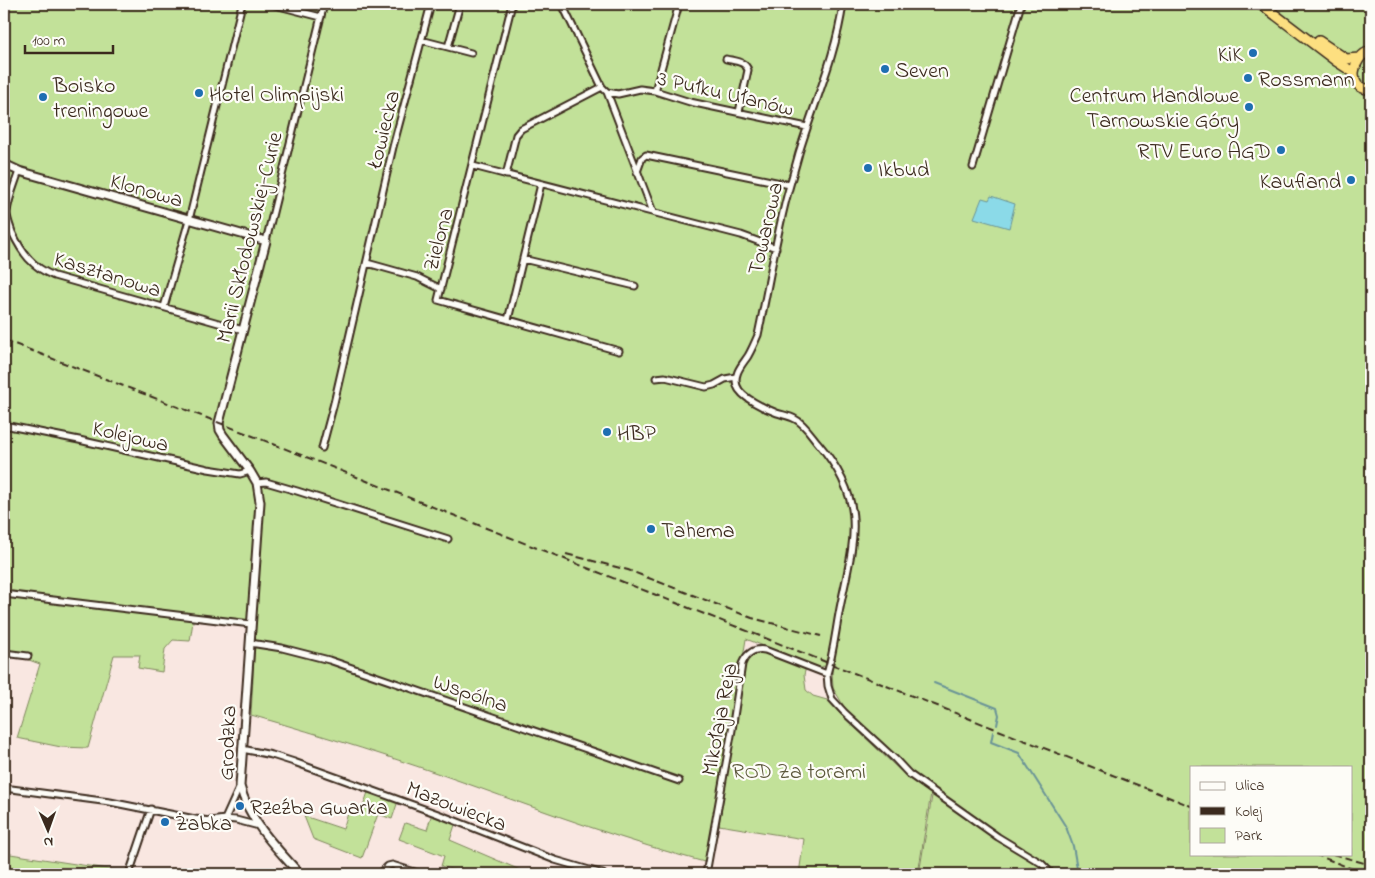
<svg xmlns="http://www.w3.org/2000/svg" width="1375" height="878" viewBox="0 0 1375 878" font-family="'Indie Flower',sans-serif">
<style>
.green{fill:#c2e199;stroke:#7e865c;fill-rule:evenodd}
.water{fill:#8bdae8;stroke:#6b9497}
.lines{fill:none;stroke-linecap:round;stroke-linejoin:round}
.stream{stroke:#6b9497;stroke-width:2}
.street-casing{stroke:#3b2a1e;stroke-width:9}
.secondary-casing{stroke:#3b2a1e;stroke-width:11}
.highway-casing{stroke:#3b2a1e;stroke-width:12}
.street{stroke:#fdfcf7;stroke-width:5}
.secondary{stroke:#fdfcf7;stroke-width:7}
.highway{stroke:#fddf80;stroke-width:9}
.rail{stroke:#3b2a1e;stroke-width:2;stroke-dasharray:8 4;stroke-linecap:butt}
.poi-dot{fill:#1f6fb2;stroke:#fdfcf7;stroke-width:2}
.labels{text-anchor:middle;stroke-width:4.5;stroke-linejoin:round;paint-order:stroke}
.poi-label{font-size:22px;fill:#3b2a1e;stroke:#fdfcf7;text-anchor:start}
.street-label{font-size:22px;fill:#3b2a1e;stroke:#fdfcf7}
.park-label{font-size:22px;fill:#5d583d;stroke:#fdfcf7}
</style>
<rect width="100%" height="100%" fill="#f9e7e1"/>
<filter id="ink" filterUnits="userSpaceOnUse"><feTurbulence type="fractalNoise" baseFrequency=".02" numOctaves="2"/><feDisplacementMap in="SourceGraphic" scale="10" xChannelSelector="R" yChannelSelector="G"/><feConvolveMatrix kernelMatrix="1 2 1 2 8 2 1 2 1" color-interpolation-filters="sRGB"/></filter>
<g filter="url(#ink)">
<path class="green" d="M4 4H1371V874H919L933 790 900 763 851 718 833 688 832 670 823 666 820 668 746 639 735 708 708 863C628 842 549 813 471 785 398 759 325 736 251 715L256 621 194 615 190 641 173 640 165 649 162 672 138 668 140 655H114L88 748 61 747 17 738 40 664 4 651ZM1191 767H1351V854H1191Z
M756 652 768 653 806 667 804 675 806 690 813 696 827 700 839 713 908 778 931 793 918 874H799L804 839 719 825 744 667 748 658Z
M368 792 398 801 392 819 378 814 362 858 313 839 304 816 343 829 351 804 363 807Z
M432 813 456 822 450 840 527 873 526 874H466L441 866 444 856 399 839 405 823 427 830Z
M4 853 121 871 120 874H4Z"/>
<path class="water" d="M991 196 1015 204 1009 228 974 218 982 198 989 200Z"/>
<g class="lines">
<path class="stream" d="M934 683 997 708 999 715 997 725
M993 732 991 742 1019 753 1066 827 1073 846 1078 874"/>
<g class="street-casing">
<path id="street" d="M271 4 321 17
M512 4 438 300 619 351
M562 4 602 87 607 92 653 212
M843 4C836 56 814 103 799 153 794 172 788 190 784 208 774 250 767 293 758 335 755 342 752 349 748 356 742 365 733 374 737 386 741 398 766 409 777 413 783 415 790 416 795 419 804 423 812 436 818 443 867 501 855 536 841 603 836 627 834 651 827 674L828 686 832 699 844 712 895 759 909 774 998 837 1041 863 1052 874
M421 40 471 53
M448 47 460 4
M726 59C734 61 745 61 748 70L739 112
M655 91 679 4
M607 92 618 94 640 89 655 91 690 102 807 127
M473 166 741 235 776 248
M973 167 1021 4
M19 171C15 184 8 199 7 213 7 219 10 226 12 232 22 253 32 267 54 276L243 330
M637 172 642 158 646 155 790 185
M506 175 516 135 521 129 602 87
M266 241 324 4
M523 259 635 286
M367 263 417 277 441 289
M164 307 189 220 242 4
M508 320 541 184
M656 378 665 377 706 387 714 385 725 379 736 377
M4 425 79 440 208 469 240 474 250 471
M322 448 334 403 393 147 431 4
M257 483 266 482 297 491 448 539
M4 594 251 624
M250 643 282 648 329 660 679 781
M4 653 28 656
M4 667 8 654
M242 749 272 755 294 762 438 814 555 860 603 874
M4 788 110 802 195 819 210 821 225 819 236 820 259 826
M225 819 240 786
M129 874 151 809
M380 874 388 866 392 865 421 874
M706 874 732 730 742 664C746 654 754 648 765 650L827 674"/>
</g>
<g class="secondary-casing">
<path id="secondary" d="M4 164 19 171 266 241 219 423 220 430 223 435 250 471 257 483 260 502 240 786C249 821 276 848 300 874"/>
</g>
<g class="highway-casing">
<path id="highway" d="M1261 4 1336 61 1353 72
M1319 41 1346 59 1360 58
M1371 51C1352 55 1345 90 1371 89"/>
</g>
<use href="#street" class="street"/>
<use href="#secondary" class="secondary"/>
<use href="#highway" class="highway"/>
<path class="rail" d="M4 340 225 425 1191 806
M566 554 628 570 752 618 821 636
M1314 854 1365 874
M1333 854 1371 865"/>
</g>
</g>
<g class="poi-dot">
<circle cx="1253" cy="53" r="5"/>
<circle cx="885" cy="69" r="5"/>
<circle cx="1248" cy="78" r="5"/>
<circle cx="199" cy="93" r="5"/>
<circle cx="43" cy="97" r="5"/>
<circle cx="1249" cy="107" r="5"/>
<circle cx="1281" cy="150" r="5"/>
<circle cx="868" cy="168" r="5"/>
<circle cx="1351" cy="180" r="5"/>
<circle cx="607" cy="432" r="5"/>
<circle cx="651" cy="529" r="5"/>
<circle cx="240" cy="806" r="5"/>
<circle cx="165" cy="822" r="5"/>
</g>
<g class="labels">
<g class="poi-label">
<text x="1243" y="61" text-anchor="end">KiK</text>
<text x="895" y="77">Seven</text>
<text x="1258" y="86">Rossmann</text>
<text x="53" y="92">Boisko<tspan x="53" dy="25">treningowe</tspan></text>
<text x="209" y="101">Hotel Olimpijski</text>
<text x="1239" y="102" text-anchor="end">Centrum Handlowe<tspan x="1239" dy="25">Tarnowskie Góry</tspan></text>
<text x="1271" y="158" text-anchor="end">RTV Euro AGD</text>
<text x="878" y="176">Ikbud</text>
<text x="1341" y="188" text-anchor="end">Kaufland</text>
<text x="617" y="440">HBP</text>
<text x="661" y="537">Tahema</text>
<text x="250" y="814">Rzeźba Gwarka</text>
<text x="175" y="830">Żabka</text>
</g>
<g class="street-label">
<text transform="translate(726 92) rotate(13)" y="8">3 Pułku Ułanów</text>
<text transform="translate(382 129) rotate(-76)" y="8">Łowiecka</text>
<text transform="translate(147 189) rotate(16)" y="8">Klonowa</text>
<text transform="translate(764 228) rotate(-77)" y="8">Towarowa</text>
<text transform="translate(248 237) rotate(-76)" y="8">Marii Skłodowskiej-Curie</text>
<text transform="translate(437 239) rotate(-75)" y="8">Zielona</text>
<text transform="translate(108 273) rotate(17)" y="8">Kasztanowa</text>
<text transform="translate(131 435) rotate(13)" y="8">Kolejowa</text>
<text transform="translate(471 692) rotate(19)" y="8">Wspólna</text>
<text transform="translate(718 719) rotate(-79)" y="8">Mikołaja Reja</text>
<text transform="translate(226 743) rotate(-88)" y="8">Grodzka</text>
<text transform="translate(457 805) rotate(21)" y="8">Mazowiecka</text>
</g>
<g class="park-label">
<text x="799" y="778">ROD Za torami</text>
</g>
</g>
<rect width="1375" height="878" fill="none" stroke="#fdfcf7" stroke-width="20"/>
<rect x="10" y="10" width="1355" height="858" fill="none" stroke="#3b2a1e" stroke-width="2" filter="url(#ink)"/>
<rect x="1190" y="766" width="162" height="90" fill="#fdfcf7" stroke="#afa8a0"/>
<rect x="1200" y="782" width="25" height="8" fill="#fdfcf7" stroke="#afa8a0"/>
<text x="1235" y="790" font-size="15" fill="#3b2a1e">Ulica</text>
<rect x="1200" y="807" width="25" height="8" fill="#3b2a1e" stroke="#afa8a0"/>
<text x="1235" y="816" font-size="15" fill="#3b2a1e">Kolej</text>
<rect x="1200" y="828" width="25" height="15" fill="#c2e199" stroke="#afa8a0"/>
<text x="1235" y="840" font-size="15" fill="#3b2a1e">Park</text>
<g transform="translate(48 830) rotate(178)" stroke="#fdfcf7" stroke-width="4" paint-order="stroke">
<path d="M0-4L9 19L0 12L-9 19Z" fill="#3b2a1e"/>
<text y="-8" font-size="14" font-weight="bold" text-anchor="middle" fill="#3b2a1e">N</text>
</g>
<path d="M25 45v8h88v-8" fill="none" stroke="#3b2a1e" stroke-width="2.5"/>
<text x="32" y="45" font-size="15" fill="#3b2a1e" stroke="#fdfcf7" stroke-width="4" paint-order="stroke">100 m</text>
</svg>
